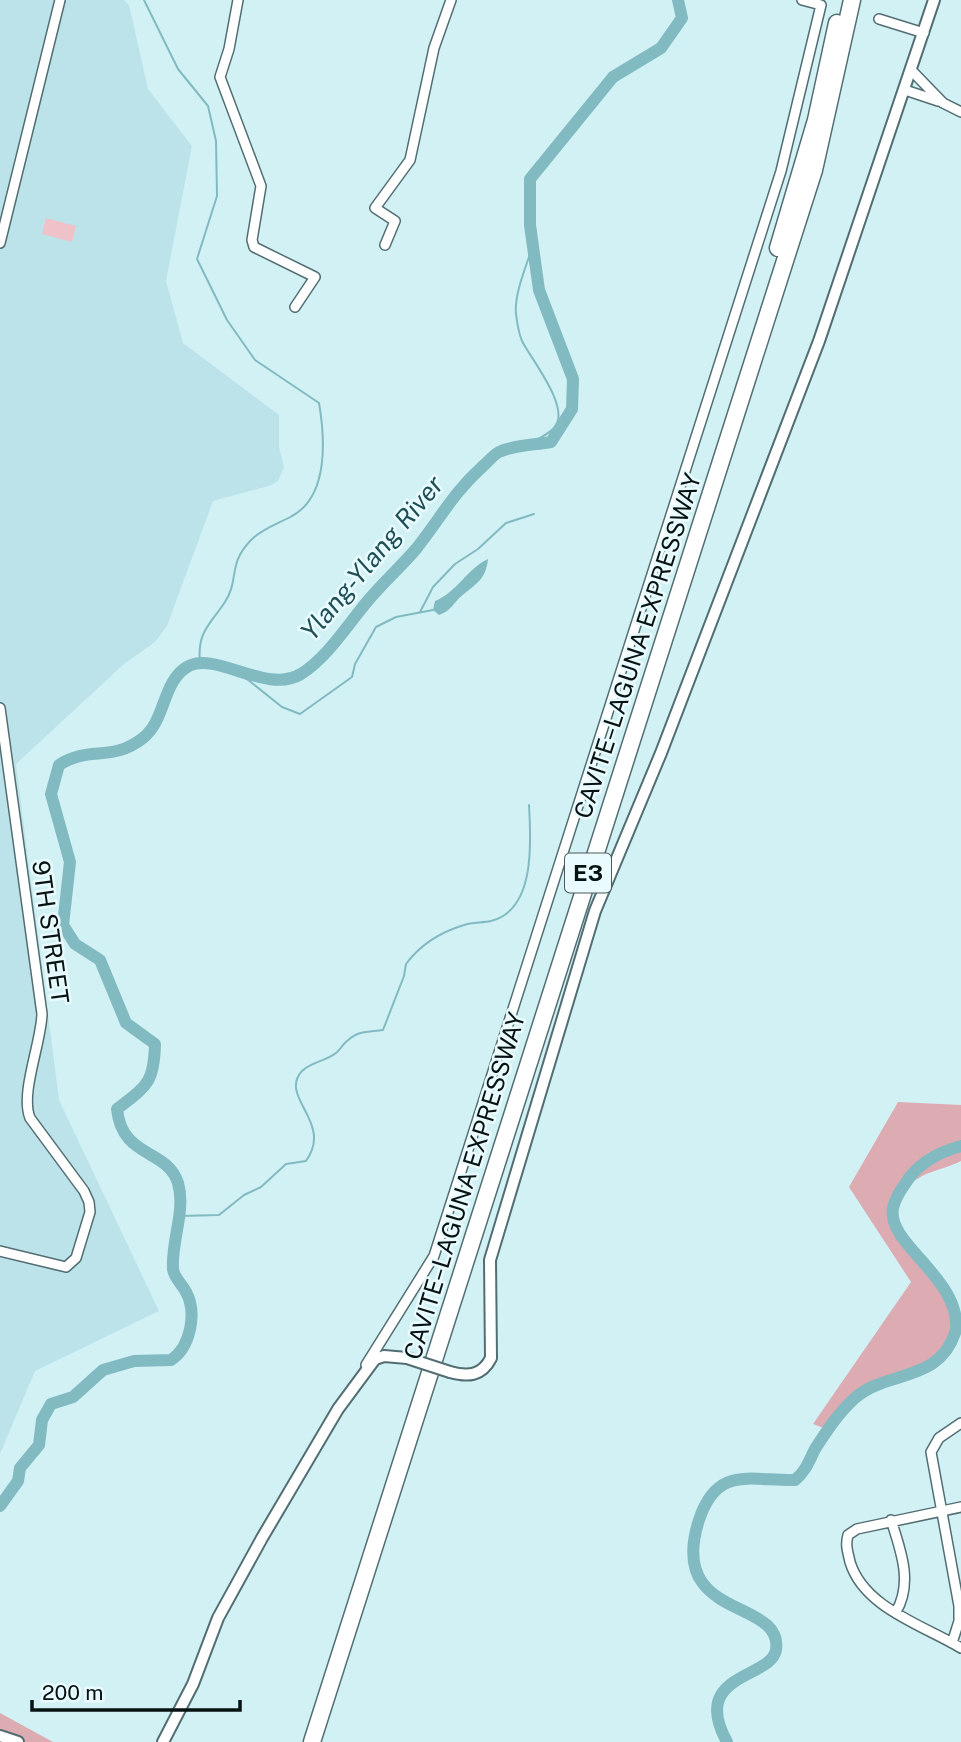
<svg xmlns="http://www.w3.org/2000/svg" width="961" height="1742" viewBox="0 0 961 1742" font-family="'Public Sans',sans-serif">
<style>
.built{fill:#bce3e9}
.green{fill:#eec2c8}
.forest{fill:#ddabb2}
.water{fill:#82bac2}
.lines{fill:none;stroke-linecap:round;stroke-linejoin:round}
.stream{stroke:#82bac2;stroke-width:2}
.river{stroke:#82bac2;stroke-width:12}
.minor-casing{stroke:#536e72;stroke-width:12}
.tertiary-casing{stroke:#536e72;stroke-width:14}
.motorway-casing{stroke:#536e72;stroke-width:19}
.minor{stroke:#fff;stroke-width:9}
.tertiary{stroke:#fff;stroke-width:10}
.motorway{stroke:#fff;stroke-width:16}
.tertiary-bridge-casing{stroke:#536e72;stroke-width:14;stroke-linecap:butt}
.tertiary-bridge{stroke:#fff;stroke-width:10}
.labels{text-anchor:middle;stroke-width:5;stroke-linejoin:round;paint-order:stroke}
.shield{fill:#e9fbfe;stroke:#4b585a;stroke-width:2}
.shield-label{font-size:23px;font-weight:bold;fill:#071213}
.street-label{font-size:24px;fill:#071213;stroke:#e9fbfe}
.water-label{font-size:26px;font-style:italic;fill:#1e4f56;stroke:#e9fbfe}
</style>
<rect width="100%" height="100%" fill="#d2f1f5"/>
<path class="built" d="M0 0H124L129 5 148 89 192 146 166 281 183 343 279 415V447L284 467 278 481 272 485 213 501 167 626 155 642 124 664 16 764 59 1100 159 1311 35 1371 0 1454Z"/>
<path class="green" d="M46 218 76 226 72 242 42 234Z"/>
<path class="forest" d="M898 1102 961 1105V1161C947 1168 929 1171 917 1179 840 1231 961 1267 955 1333 937 1377 909 1369 874 1385 854 1395 842 1412 829 1430L813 1424 911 1282 849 1187Z
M0 1713 53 1742H0Z"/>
<path class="water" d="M488 559C486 579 477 583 464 594 453 602 453 610 439 615L433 610 435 601C457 592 467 569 488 559Z"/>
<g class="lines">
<path class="stream" d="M144 0 178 69 208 106 216 141 217 196 197 259 227 320 255 360 319 403C325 438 329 496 292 516 278 524 263 528 251 540 227 565 240 578 225 602 209 626 197 632 200 663
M522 448C531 442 547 436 554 428 572 409 531 359 522 341 519 334 517 322 516 314 514 293 527 265 533 245
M420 612 433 587 455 564 478 549 506 523 534 514
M226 669 247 679 282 707 300 714 352 677 355 664 376 627 396 617 433 610
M179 1216 219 1215 244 1195 261 1187 286 1164 306 1161C334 1122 278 1097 302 1071 311 1062 326 1061 336 1053 340 1050 343 1044 347 1041 359 1030 369 1032 383 1030L404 976 406 964C420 945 441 932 464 925 472 922 482 923 491 921 536 910 531 840 529 805"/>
<path class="river" d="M0 1506 18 1481 20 1468 39 1445 42 1420 51 1404 73 1397 103 1370 134 1361 171 1360C191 1347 197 1312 186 1292 182 1284 174 1278 173 1269 171 1241 186 1211 178 1183 167 1148 122 1159 117 1109 147 1086 154 1083 155 1044L126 1023 100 960 75 944 63 925 70 862 51 794 59 765C90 745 111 763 143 738 166 720 162 682 187 667 215 650 266 695 301 674 326 658 344 630 362 608 378 587 399 569 416 549 440 519 453 493 483 466 488 462 493 455 499 452 513 445 536 445 551 442L572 409 573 379 539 290 530 225V179L613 77 661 48 682 18 678 0
M727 1742C689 1673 771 1679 776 1650 784 1597 666 1622 699 1520 717 1465 750 1481 795 1480 806 1471 809 1461 815 1449 826 1432 839 1412 855 1398 888 1369 940 1384 956 1330 961 1278 886 1244 893 1208 895 1199 900 1191 905 1184 917 1164 939 1152 961 1146"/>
<g class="minor-casing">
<path id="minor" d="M238 0 229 49 220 77 261 186 252 240 254 247 315 277 295 307
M879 19 924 33
M912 71 943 103 961 112
M905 90 938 101
M0 243 60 0
M385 245 395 221 375 208 410 160 434 48 451 0
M0 708 42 1014C41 1044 20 1093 30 1118L84 1191 89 1202 90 1212 76 1258 66 1267 0 1251
M366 1365 434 1256 781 171 821 5 802 0
M961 1507 857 1529 848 1535C845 1546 848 1552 850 1562 864 1608 923 1625 961 1648
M891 1520C901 1551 913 1583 896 1612
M952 1643 959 1621V1606L931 1452 939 1438 961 1423"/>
</g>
<g class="tertiary-casing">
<path id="tertiary" d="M450 1372C468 1377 482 1376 491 1358L490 1260 595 911 661 753 819 341 934 0
M0 1736 18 1742
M163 1742 193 1684 218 1618 262 1538 338 1409 375 1359 384 1356 407 1358"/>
</g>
<g class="motorway-casing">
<path id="motorway" d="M778 248 816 120 837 23
M312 1742 814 170 852 0"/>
</g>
<use href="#minor" class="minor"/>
<use href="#tertiary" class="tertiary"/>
<use href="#motorway" class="motorway"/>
<g class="tertiary-bridge-casing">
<path id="tertiary-bridge" d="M407 1358 450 1372"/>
</g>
<use href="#tertiary-bridge" class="tertiary-bridge"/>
</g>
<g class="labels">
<rect class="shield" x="565" y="853.5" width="46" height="39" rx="5"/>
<g class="shield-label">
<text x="588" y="881">E3</text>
</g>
<g class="street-label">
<text transform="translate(638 646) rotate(-72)" y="8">CAVITE–LAGUNA EXPRESSWAY</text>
<text transform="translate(50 932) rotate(82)" y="8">9TH STREET</text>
<text transform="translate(465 1186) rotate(-73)" y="8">CAVITE–LAGUNA EXPRESSWAY</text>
</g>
<g class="water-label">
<text transform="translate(372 558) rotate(-50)" y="9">Ylang-Ylang River</text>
</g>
</g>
<path d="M32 1700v10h208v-10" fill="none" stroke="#071213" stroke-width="3.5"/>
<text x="42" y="1700" font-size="21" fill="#071213" stroke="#e9fbfe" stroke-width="5" paint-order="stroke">200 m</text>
</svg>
